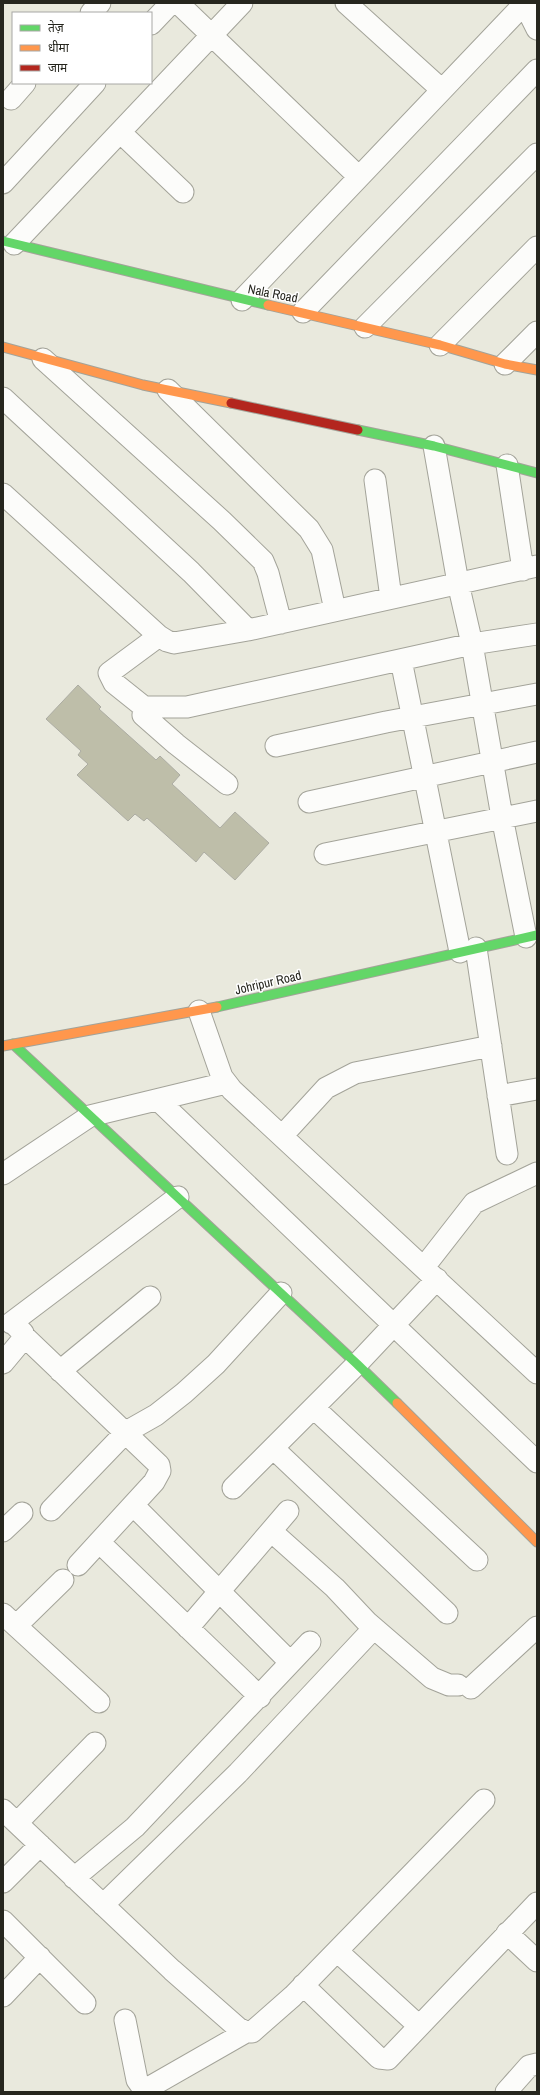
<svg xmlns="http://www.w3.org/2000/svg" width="540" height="2095" viewBox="0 0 540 2095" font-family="'Archivo Narrow','Noto Sans Devanagari',sans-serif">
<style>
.building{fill:#bebea9;stroke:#acaca3}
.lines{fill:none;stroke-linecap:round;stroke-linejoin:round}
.street-casing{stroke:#a3a399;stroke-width:23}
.fast-casing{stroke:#a3a399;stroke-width:11}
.slow-casing{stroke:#a3a399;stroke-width:11}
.jam-casing{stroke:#a3a399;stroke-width:11}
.street{stroke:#fcfcfa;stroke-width:21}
.fast{stroke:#63d668;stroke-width:9}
.slow{stroke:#ff974d;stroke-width:9}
.jam{stroke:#b3261e;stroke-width:9}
.labels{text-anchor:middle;stroke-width:3;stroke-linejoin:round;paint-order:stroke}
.street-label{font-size:13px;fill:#26261e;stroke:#fff}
</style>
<rect width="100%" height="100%" fill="#e9e9dd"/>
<path class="building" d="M78 685 101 707 99 709 156 760 160 756 180 775 172 784 220 828 235 812 269 843 235 880 204 852 196 862 147 818 144 821 135 814 128 821 77 775 88 764 78 755 81 751 46 719Z"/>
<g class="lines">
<g class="street-casing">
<path id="street" d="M178 3 359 177
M346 3 442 90
M524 3 537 29
M91 13 100 3
M151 24 171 3
M11 99 25 83
M120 132 183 192
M3 183 95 83
M14 244 242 3
M242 300 524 4
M303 312 537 70
M365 327 537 154
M440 345 537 247
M43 359 222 521 263 561 268 573 281 623
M505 364 537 332
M168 390 309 529 322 550 335 610
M3 398 191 572 248 630
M434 446 458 583 472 644 502 817 526 937
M507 465 523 570
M375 480 391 598
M3 494 159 636 167 641 174 643 248 630 537 566
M159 636 109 673 114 683 144 707H187L472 644 537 634
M401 660 460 952
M144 707 143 715 176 744 227 784
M276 746 386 722 537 694
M309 802 537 752
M325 854 537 811
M476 948 507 1154
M199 1011 222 1077 232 1090 537 1373
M498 1096 537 1089
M158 1100 537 1462
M282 1136 326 1088 355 1073 491 1046
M3 1174 90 1116 226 1083
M424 1267 474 1203 537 1173
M11 1323 178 1197
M24 1336 159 1465 160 1471 154 1482 78 1565
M3 1363 23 1339V1333L16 1326
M60 1371 150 1297
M314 1408 477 1560
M274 1449 447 1613
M233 1488 357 1364 437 1279
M133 1505 290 1662
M51 1510 126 1432 156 1415 184 1393 216 1364 281 1293
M3 1531 22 1513
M271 1531 335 1588 367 1622 432 1678 449 1685H458
M99 1542 260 1697
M3 1614 99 1702
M16 1626 63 1580
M188 1628 288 1511
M471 1688 537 1627
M3 1810 172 1970 238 2028 246 2032H252L293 1996 484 1800
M17 1823 95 1743
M74 1878 135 1827 310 1642
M3 1882 40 1845
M103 1905 238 1773 374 1628
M3 1921 85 2003
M507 1933 537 1961
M337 1951 419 2026
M303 1985 379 2058 388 2059 537 1903
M3 1996 40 1957
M125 2020 137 2080 142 2087 148 2088 246 2032
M506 2092 529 2066 537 2064"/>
</g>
<g class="fast-casing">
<path id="fast" d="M3 241 268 305
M358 430 434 446 537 473
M217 1007 537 935
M13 1044 357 1364 397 1403"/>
</g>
<g class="slow-casing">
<path id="slow" d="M268 305 440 345 505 364 537 370
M3 347 143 385 231 403
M3 1046 217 1007
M397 1403 537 1542"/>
</g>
<g class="jam-casing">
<path id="jam" d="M231 403 358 430"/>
</g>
<use href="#street" class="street"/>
<use href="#fast" class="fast"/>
<use href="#slow" class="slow"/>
<use href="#jam" class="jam"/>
</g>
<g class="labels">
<g class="street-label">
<text transform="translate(273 293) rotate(11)" y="5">Nala Road</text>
<text transform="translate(268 982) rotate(-13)" y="5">Johripur Road</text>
</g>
</g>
<rect width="540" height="2095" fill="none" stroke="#26261e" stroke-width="8"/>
<rect x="12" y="12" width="140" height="72" fill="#ffffff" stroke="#a8a8a5"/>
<rect x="20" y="25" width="20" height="6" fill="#63d668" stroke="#a8a8a5"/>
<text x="48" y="32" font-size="12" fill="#26261e">तेज़</text>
<rect x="20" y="45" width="20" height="6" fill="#ff974d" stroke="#a8a8a5"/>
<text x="48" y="52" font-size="12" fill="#26261e">धीमा</text>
<rect x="20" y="65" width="20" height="6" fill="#b3261e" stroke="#a8a8a5"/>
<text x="48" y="72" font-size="12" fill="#26261e">जाम</text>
</svg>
